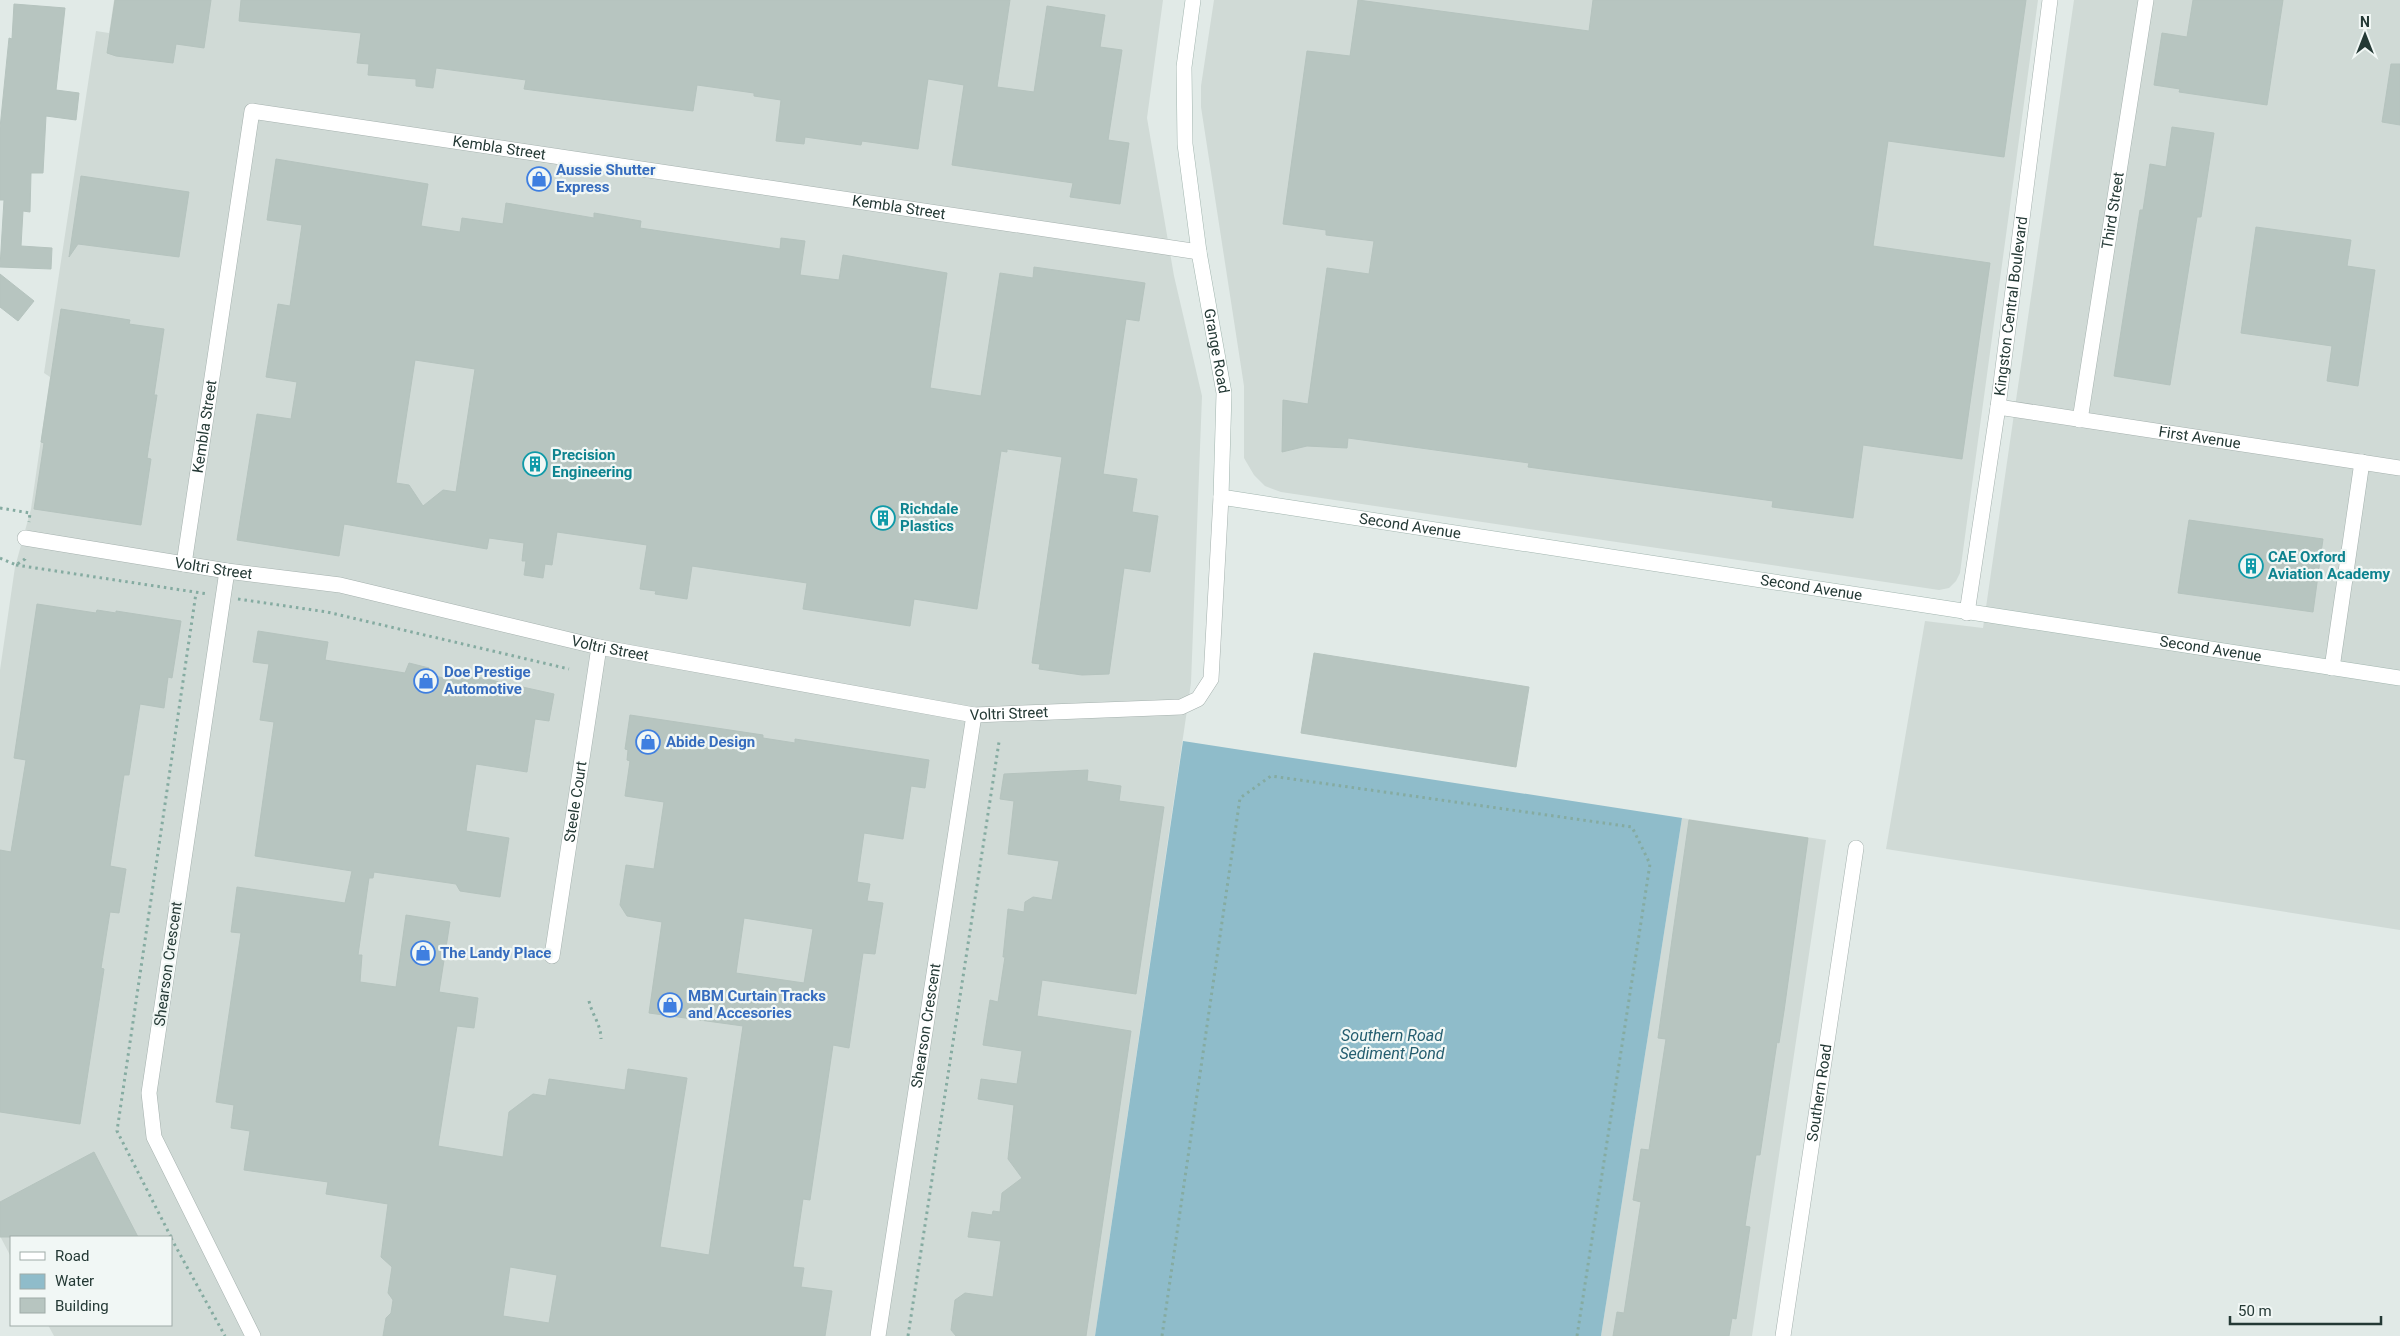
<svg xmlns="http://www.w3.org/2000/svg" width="2400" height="1336" viewBox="0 0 2400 1336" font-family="Roboto,sans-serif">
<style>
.built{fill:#d0dad6}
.water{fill:#8fbcca}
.building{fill:#b7c5c0;stroke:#b5c3be;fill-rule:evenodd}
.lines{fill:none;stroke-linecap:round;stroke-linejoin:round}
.street-casing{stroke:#a5b1ae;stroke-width:16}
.secondary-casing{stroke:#a2b5af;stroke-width:16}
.path{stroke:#85aba1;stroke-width:3;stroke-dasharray:2.5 4;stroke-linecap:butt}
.street{stroke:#fff;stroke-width:15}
.secondary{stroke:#fff;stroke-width:15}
.labels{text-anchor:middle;stroke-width:4.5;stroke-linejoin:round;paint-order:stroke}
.street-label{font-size:15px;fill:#243935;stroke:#f1f7f5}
.shop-label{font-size:15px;font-weight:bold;fill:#366cbe;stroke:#f1f7f5;text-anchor:start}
.culture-label{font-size:15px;font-weight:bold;fill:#0d838f;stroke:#f1f7f5;text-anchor:start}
.water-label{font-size:16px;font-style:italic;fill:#245d6f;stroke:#f1f7f5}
</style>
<rect width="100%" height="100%" fill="#e1eae7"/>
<path class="built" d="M114 0H1163L1147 118 1174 276 1202 396 1191 683 1095 1336H54L48 1325H171V1237H11V1257L0 1236V670L15 567 31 509 50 377 44 373 96 31 109 33Z
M1214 0H2038L1960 573 1956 581 1949 588 1939 590 1281 492 1265 486 1254 475 1244 458V386L1201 107V86Z
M2074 0H2400V930L1886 849 1925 621 1983 628Z
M1682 818 1826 840 1752 1336H1601Z"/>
<path class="water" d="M1183 741 1682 818 1601 1336H1095Z"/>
<path class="building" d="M115 0H211L204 48 176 44 173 63 116 56 107 53Z
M241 0H1010L997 87 1034 92 1047 6 1105 15 1100 47 1122 50 1108 140 1129 143 1120 204 1070 197 1073 183 952 165 964 85 928 79 918 149 862 141 861 145 805 137 804 144 776 141 781 100 754 96V93L697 85 693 111 524 89 526 80 436 68 433 88 416 86V79L368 75 369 64 357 63 361 33 239 21Z
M1358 0 1589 31 1593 0H2026L2004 157 1888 141 1873 246 1990 263 1962 459 1863 445 1853 518 1772 507 1773 501 1528 467 1529 463 1348 438 1347 448 1307 446 1282 452 1283 400 1308 404 1327 268 1369 274 1374 241 1326 235V230L1283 224 1307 51 1350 56Z
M2193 0H2283L2267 105 2179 92 2180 89 2154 85 2162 33 2187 37Z
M14 4 65 8 56 90 79 93 76 120 46 116 43 173H31L30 212 23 211 21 246 52 248 51 269 0 267 4 200H0V128L9 38 12 39Z
M2391 64H2400V125L2382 122Z
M2172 127 2214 133 2201 217H2197L2170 385 2114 376 2140 210H2143L2150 164 2166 167Z
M276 159 428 184 421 226 460 232 462 218 503 224 506 203 594 218V213L641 221 640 228 780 249 781 238 805 241 800 275 839 280 843 255 947 273 930 388 981 396 1000 273 1033 278 1034 267 1145 283 1139 321 1126 319 1103 474 1137 479 1132 512 1158 516 1150 572 1124 568 1109 674 1082 675 1039 669 1040 664 1032 663 1062 457 1007 449V452L1001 451 977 609 914 599 910 626 803 609 807 583 692 566 687 599 655 594 656 591 640 589 647 545 557 532 552 565 545 564 543 578 524 575 526 561H522L524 543 489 538 487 549 344 524 339 556 237 540 257 414 291 419 297 382 266 377 278 304 290 306 302 225 267 220ZM415 360 475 369 456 492 443 490 423 506 409 485 396 483Z
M81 176 189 192 179 257 78 244 69 257Z
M2256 227 2351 240 2347 266 2375 270 2358 386 2327 381 2332 346 2241 333Z
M0 274 34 301 18 321 0 307Z
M61 309 130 320 129 324 164 329 154 395H157L147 458 151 459 141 525 34 509 44 443 41 442Z
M2189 520 2323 539 2313 612 2178 593Z
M37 604 96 613 97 610 116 613V611L181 621 172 678 168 677 164 708 140 704 129 775H124L110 866 126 869 119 913 110 912 101 968 104 969 80 1124 0 1112V850L11 852 26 760 14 758Z
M258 631 328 642 325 660 405 673 409 663 429 668 428 674 443 678 461 681V676L482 678 554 694 549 721 535 719 527 772 476 764 466 831 509 838 500 897 460 891 456 884 374 872 373 878H369L358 955H362L360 982 396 987 406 915 450 922 439 992 478 998 474 1028 457 1026 438 1146 503 1157 509 1112 533 1094 546 1096 549 1079 625 1090 628 1069 687 1078 660 1247 709 1255 743 1026 649 1013 662 922 627 916 620 905 626 865 654 869 664 802 625 796 630 761 627 760 628 750 625 749 630 715 763 735V738L795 743V739L929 760 925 788 911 786 903 839 864 833 857 882 870 884 867 901 883 903 875 954 863 953 849 1048 833 1045 810 1200 803 1199 793 1267 804 1268 801 1287 832 1291 825 1336H383L386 1318 391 1313 393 1300 388 1293 392 1267 381 1257 388 1204 326 1194 328 1182 244 1170 250 1131 231 1128 234 1105 216 1102 241 933 231 932 237 887 345 903 352 871 255 856 274 722 260 720 269 664 253 662ZM744 918 813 929 804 983 736 973ZM510 1267 557 1275 549 1323 503 1316Z
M1314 653 1529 687 1516 767 1301 733Z
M1088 770 1087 781 1121 786 1119 801 1164 807 1136 994 1042 980 1037 1016 1131 1031 1086 1336H956L951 1330 955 1300 965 1293 993 1297 1001 1241 968 1237 972 1212 992 1215 993 1211 1000 1212 1002 1193 1022 1178 1008 1159 1014 1105 978 1099 981 1079 1017 1084 1022 1051 983 1045 990 1000 998 1002 1005 957H1003L1008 909 1024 912 1025 902 1033 897 1052 900 1059 861 1008 854 1014 801 1000 799 1004 774Z
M1689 820 1808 838 1784 1011 1779 1043 1777 1042 1760 1155H1756L1745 1226 1750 1227 1736 1319 1732 1318 1729 1336H1613L1617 1312 1624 1313 1641 1202 1633 1200 1641 1149 1649 1150 1666 1039 1658 1038Z
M94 1152 138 1237H0V1202Z"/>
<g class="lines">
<g class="street-casing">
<g id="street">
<path id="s1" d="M1998 407 2400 468"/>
<path id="s2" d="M2080 420 2146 0"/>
<path id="s3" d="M25 538 227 571 340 585 599 647 974 715 1181 707 1198 699 1211 679 1221 497"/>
<path id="s4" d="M184 564 252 111 1199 252"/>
<path d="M227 571 149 1093 154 1137 253 1336"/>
<path id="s5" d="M1967 613 1998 407 2050 0"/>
<path d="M2332 668 2362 462"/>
<path id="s6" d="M552 956 599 647"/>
<path id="s7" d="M878 1336 974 715"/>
<path id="s8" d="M1783 1336 1856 848"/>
</g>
</g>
<g class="secondary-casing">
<g id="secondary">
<path id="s9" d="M1193 0 1184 67 1185 144 1199 252 1224 393 1221 497 2400 678"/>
</g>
</g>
<path class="path" d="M0 508 30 513 29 522
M0 558 16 565 25 559 26 555
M16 565 208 594
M238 599 327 612 569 669
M589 1001C592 1015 601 1024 601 1039
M171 1237 117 1131 196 593
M171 1238 225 1336
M908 1336 999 742
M1162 1336 1240 798 1271 776 1632 827 1650 864 1577 1336"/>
<use href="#street" class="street"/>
<use href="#secondary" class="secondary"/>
</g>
<defs>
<g id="shop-ring" transform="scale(1.25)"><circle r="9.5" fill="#f1f7f5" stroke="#3f7fe0" stroke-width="1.5"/><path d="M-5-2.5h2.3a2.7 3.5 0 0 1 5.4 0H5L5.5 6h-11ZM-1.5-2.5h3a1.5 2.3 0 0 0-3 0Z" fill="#3f7fe0"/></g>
<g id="building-ring" transform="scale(1.25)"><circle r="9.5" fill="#f1f7f5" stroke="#0f9aa8" stroke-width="1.5"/><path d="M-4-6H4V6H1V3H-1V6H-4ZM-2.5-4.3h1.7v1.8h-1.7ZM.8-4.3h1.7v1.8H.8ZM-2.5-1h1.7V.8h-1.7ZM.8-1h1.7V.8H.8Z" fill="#0f9aa8"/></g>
</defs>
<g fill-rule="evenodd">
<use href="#shop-ring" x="539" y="179"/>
<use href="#building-ring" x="535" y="464"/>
<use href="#building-ring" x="883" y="518"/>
<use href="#building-ring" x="2251" y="566"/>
<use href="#shop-ring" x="426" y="681"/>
<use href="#shop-ring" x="648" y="742"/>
<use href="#shop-ring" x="423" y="953"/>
<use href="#shop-ring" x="670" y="1005"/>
</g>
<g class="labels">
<g class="street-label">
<text dy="5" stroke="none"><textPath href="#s4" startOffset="708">Kembla Street</textPath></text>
<text dy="5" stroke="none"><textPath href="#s4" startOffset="1112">Kembla Street</textPath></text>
<text dy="5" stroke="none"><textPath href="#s2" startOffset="212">Third Street</textPath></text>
<text dy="5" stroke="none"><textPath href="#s5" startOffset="310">Kingston Central Boulevard</textPath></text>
<text dy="5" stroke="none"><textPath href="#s9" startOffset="354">Grange Road</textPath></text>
<text dy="5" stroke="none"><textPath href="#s4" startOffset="139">Kembla Street</textPath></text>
<text dy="5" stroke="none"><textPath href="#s1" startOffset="204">First Avenue</textPath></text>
<text dy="5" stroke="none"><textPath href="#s9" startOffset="692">Second Avenue</textPath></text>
<text dy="5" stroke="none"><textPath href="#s3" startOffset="191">Voltri Street</textPath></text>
<text dy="5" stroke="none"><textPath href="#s9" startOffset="1098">Second Avenue</textPath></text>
<text dy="5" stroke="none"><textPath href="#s3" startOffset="596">Voltri Street</textPath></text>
<text dy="5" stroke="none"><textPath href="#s9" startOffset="1502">Second Avenue</textPath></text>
<text dy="5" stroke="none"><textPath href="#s3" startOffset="1001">Voltri Street</textPath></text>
<text dy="5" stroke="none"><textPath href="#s6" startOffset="156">Steele Court</textPath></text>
<text transform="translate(168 964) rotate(-82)" y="5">Shearson Crescent</text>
<text dy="5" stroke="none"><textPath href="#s7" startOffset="314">Shearson Crescent</textPath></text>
<text dy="5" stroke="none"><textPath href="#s8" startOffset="246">Southern Road</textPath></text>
</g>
<g class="shop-label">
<text x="556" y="175">Aussie Shutter<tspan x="556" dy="17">Express</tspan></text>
<text x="444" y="677">Doe Prestige<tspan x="444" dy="17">Automotive</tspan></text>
<text x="666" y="747">Abide Design</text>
<text x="440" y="958">The Landy Place</text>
<text x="688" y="1001">MBM Curtain Tracks<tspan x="688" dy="17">and Accesories</tspan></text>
</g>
<g class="culture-label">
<text x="552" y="460">Precision<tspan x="552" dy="17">Engineering</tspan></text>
<text x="900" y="514">Richdale<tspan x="900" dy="17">Plastics</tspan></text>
<text x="2268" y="562">CAE Oxford<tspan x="2268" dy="17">Aviation Academy</tspan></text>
</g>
<g class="water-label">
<text x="1392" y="1041">Southern Road<tspan x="1392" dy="18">Sediment Pond</tspan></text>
</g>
</g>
<rect x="10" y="1236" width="162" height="90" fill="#f1f7f5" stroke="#9faba8"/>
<rect x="20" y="1252" width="25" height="8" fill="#ffffff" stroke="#9faba8"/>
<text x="55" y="1261" font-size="15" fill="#243935">Road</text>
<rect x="20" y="1274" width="25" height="15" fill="#8fbcca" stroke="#9faba8"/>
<text x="55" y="1286" font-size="15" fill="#243935">Water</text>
<rect x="20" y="1298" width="25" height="15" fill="#b7c5c0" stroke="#9faba8"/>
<text x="55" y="1311" font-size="15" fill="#243935">Building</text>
<g transform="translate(2365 35)" stroke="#f1f7f5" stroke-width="4" paint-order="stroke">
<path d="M0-4L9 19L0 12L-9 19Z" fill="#243935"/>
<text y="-8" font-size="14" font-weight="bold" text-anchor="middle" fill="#243935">N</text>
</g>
<path d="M2230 1316v8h151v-8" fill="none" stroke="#243935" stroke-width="2.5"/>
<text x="2238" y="1316" font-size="15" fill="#243935" stroke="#f1f7f5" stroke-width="4" paint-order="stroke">50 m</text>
</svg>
